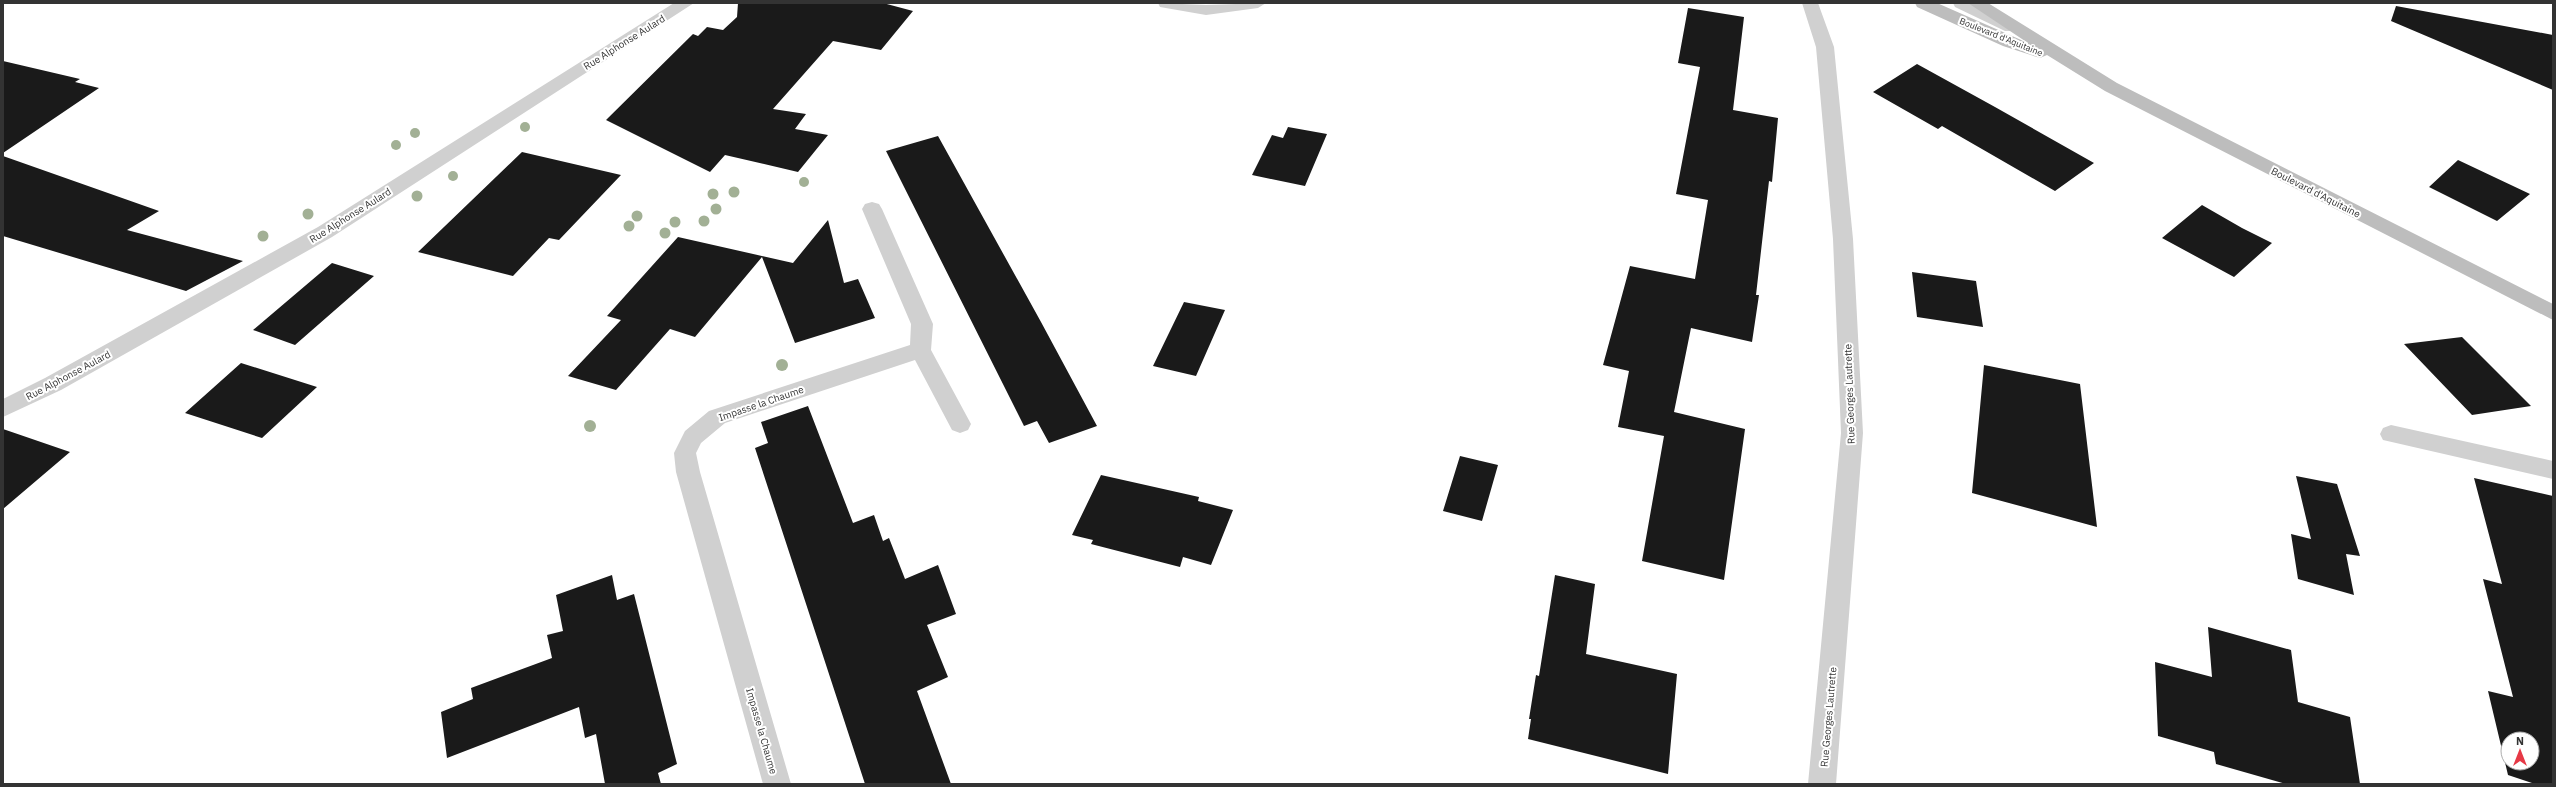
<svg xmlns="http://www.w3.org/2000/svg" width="2556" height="787" viewBox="0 0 2556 787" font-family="'IBM Plex Sans',sans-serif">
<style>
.building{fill:#1a1a1a;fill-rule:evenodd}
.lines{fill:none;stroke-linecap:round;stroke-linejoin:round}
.service{fill:#d0d0d0;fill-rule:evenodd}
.minor{fill:#d0d0d0;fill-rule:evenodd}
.secondary{fill:#bdbdbd;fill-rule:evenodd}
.tree{fill:#a2b095}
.labels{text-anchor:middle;stroke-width:4;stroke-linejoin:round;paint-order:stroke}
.far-street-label{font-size:9px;fill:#333;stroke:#fff}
.street-label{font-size:10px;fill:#333;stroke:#fff}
</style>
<rect width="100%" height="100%" fill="#fff"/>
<path class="building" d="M738 3H883L913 11 881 50 833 41 773 109 806 114 795 129 828 135 798 172 725 155 710 172 606 120 693 34 698 36 707 27 723 30 737 17Z
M2396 6 2553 35V90L2391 21Z
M1688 8 1744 17 1733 110 1778 118 1772 182 1769 181 1756 295H1759L1752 342 1691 328 1674 412 1745 429 1724 580 1642 561 1664 436 1618 427 1629 371 1603 365 1630 266 1695 279 1708 200 1676 194 1700 67 1678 63Z
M3 61 80 79 75 82 99 88 3 153Z
M1917 64 1995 107 2094 163 2055 191 1942 126 1938 129 1873 92Z
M1288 127 1327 134 1305 186 1252 175 1272 135 1283 138Z
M938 136 1041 322 1097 426 1049 443 1037 421 1024 426 886 151Z
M522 152 621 175 559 240 549 238 513 276 418 252Z
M3 156 159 211 127 230 243 261 186 291 3 236Z
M2458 160 2530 194 2497 221 2429 187Z
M2202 205 2242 228 2272 243 2234 277 2162 238Z
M828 220 844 283 858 279 875 318 795 343 762 257 695 337 670 329 616 390 568 376 621 320 607 316 678 237 793 263Z
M332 263 374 276 295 345 253 330Z
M1912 272 1976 281 1983 327 1917 317Z
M1184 302 1225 310 1196 376 1153 366Z
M2462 337 2531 406 2472 415 2404 344Z
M241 363 317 387 262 438 185 413Z
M1984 365 2080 384 2097 527 1972 493Z
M808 406 853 523 874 515 883 541 889 538 905 579 938 565 956 614 927 625 948 677 917 691 951 784H865L755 448 768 443 761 422Z
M3 429 70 452 3 509Z
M1460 456 1498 465 1482 521 1443 511Z
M1101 475 1199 497 1198 501 1233 510 1211 565 1183 557 1180 567 1091 544 1093 540 1072 535Z
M2296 476 2337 484 2360 556 2346 554 2354 595 2298 579 2291 534 2311 539Z
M2474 478 2553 496V784H2535L2508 775 2488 691 2513 697 2483 579 2502 584ZM2508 739H2532V763H2508Z
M612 575 617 600 634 594 677 764 658 773 661 784H605L596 734 585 738 579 707 447 758 441 712 473 699 471 688 552 658 547 635 563 631 556 595Z
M1555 575 1595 584 1586 654 1677 674 1668 774 1528 739 1531 719H1529L1536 675 1539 676Z
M2208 627 2291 650 2298 702 2350 717 2360 784H2286L2216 764 2214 752 2158 736 2155 662 2212 677Z"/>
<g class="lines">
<path class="service" d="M1953 3H1974L2017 23 2019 27 2017 31H2005L1955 7Z
M2391 425 2553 461V479L2383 440 2380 434 2383 428Z"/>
<path class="minor" d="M674 3H694L332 237 61 390 3 417V399L45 378 318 227Z
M1158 3 1206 5 1266 3 1258 8 1206 15 1160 7Z
M1802 3H1818L1834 47 1853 239 1863 433 1836 784H1808L1841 433 1833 239 1816 47Z
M872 202 879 204 882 209 933 324 931 350 971 424 968 430 960 433 952 430 915 360 725 423 701 443 696 453 700 472 791 784H763L676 472 674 453 685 431 709 411 910 345 911 324 862 209 865 204Z"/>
<path class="secondary" d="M1915 3H1937L2028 43 1968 3H1988L2117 83 2553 304V320L2105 91 2047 55 2040 58 2003 46 1917 7Z"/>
</g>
<g class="tree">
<circle cx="525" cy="127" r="5"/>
<circle cx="415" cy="133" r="5"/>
<circle cx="396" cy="145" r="5"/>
<circle cx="453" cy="176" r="5"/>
<circle cx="804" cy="182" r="5"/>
<circle cx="734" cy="192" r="5.5"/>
<circle cx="713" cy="194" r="5.5"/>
<circle cx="417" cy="196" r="5.5"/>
<circle cx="716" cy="209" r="5.5"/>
<circle cx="308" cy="214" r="5.5"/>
<circle cx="637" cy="216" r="5.5"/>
<circle cx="704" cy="221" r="5.5"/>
<circle cx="675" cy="222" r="5.5"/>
<circle cx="629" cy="226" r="5.5"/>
<circle cx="665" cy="233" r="5.5"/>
<circle cx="263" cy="236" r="5.5"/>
<circle cx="782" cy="365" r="6"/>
<circle cx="590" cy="426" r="6"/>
</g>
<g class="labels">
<g class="far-street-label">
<text transform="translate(2001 37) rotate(22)" y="3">Boulevard d'Aquitaine</text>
</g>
<g class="street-label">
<text transform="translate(624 42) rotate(-32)" y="4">Rue Alphonse Aulard</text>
<text transform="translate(2316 192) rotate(27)" y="4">Boulevard d'Aquitaine</text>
<text transform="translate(350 215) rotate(-32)" y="4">Rue Alphonse Aulard</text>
<text transform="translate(68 375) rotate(-28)" y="4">Rue Alphonse Aulard</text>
<text transform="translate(1849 394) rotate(-92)" y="4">Rue Georges Lautrette</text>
<text transform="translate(761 403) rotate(-19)" y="4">Impasse la Chaume</text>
<text transform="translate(1828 717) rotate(-85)" y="4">Rue Georges Lautrette</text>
<text transform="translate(762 731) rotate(74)" y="4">Impasse la Chaume</text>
</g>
</g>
<rect width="2556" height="787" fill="none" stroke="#333333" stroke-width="8"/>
<g transform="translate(2520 751)"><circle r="19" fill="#ffffff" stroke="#adadad"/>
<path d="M0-3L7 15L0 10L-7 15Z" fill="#e63946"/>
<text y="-6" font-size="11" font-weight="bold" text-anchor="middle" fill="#333333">N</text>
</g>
</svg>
